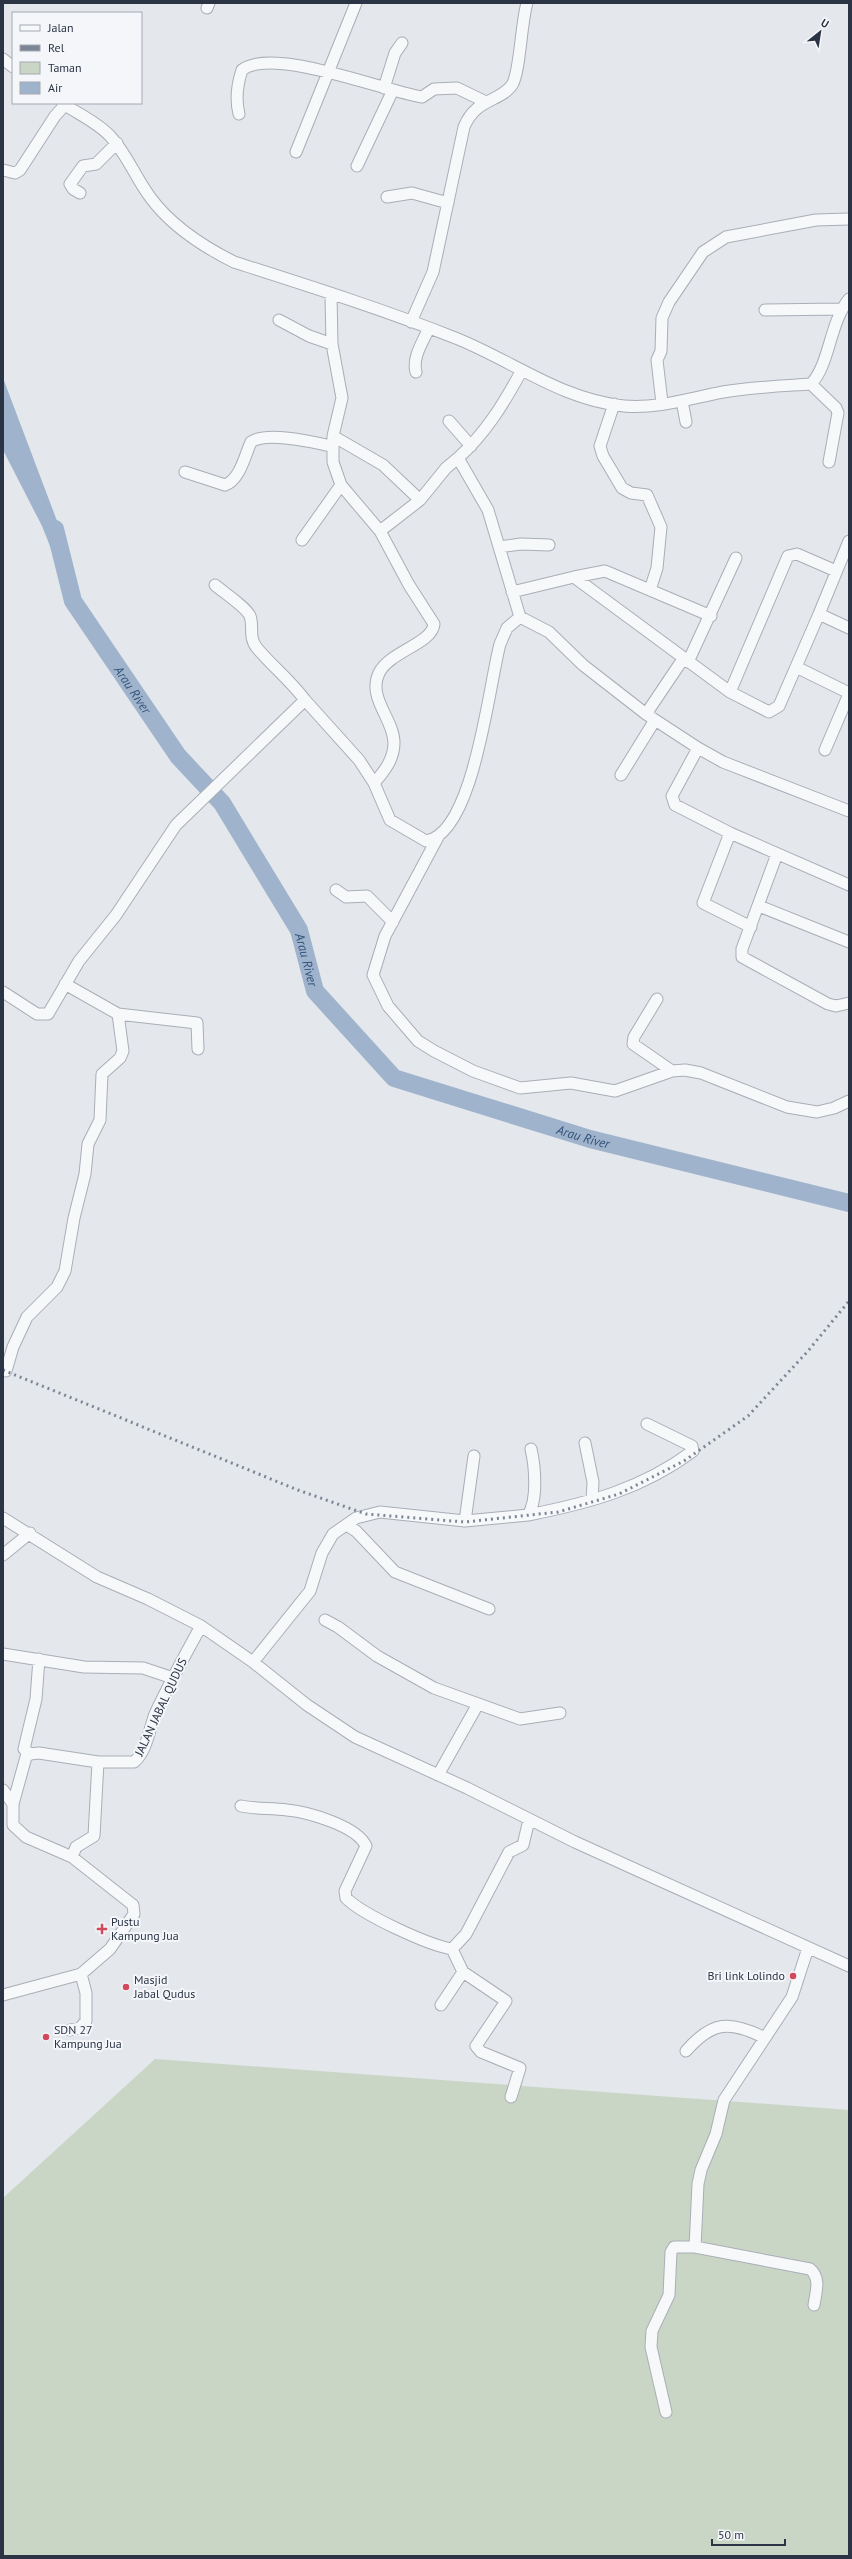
<svg xmlns="http://www.w3.org/2000/svg" width="852" height="2559" viewBox="0 0 852 2559" font-family="'PT Sans',sans-serif">
<style>
.green{fill:#c9d6c5}
.water{fill:#9fb4cc}
.lines{fill:none;stroke-linecap:round;stroke-linejoin:round}
.river{stroke:#9fb4cc;stroke-width:18}
.minor-casing{stroke:#a9aeb7;stroke-width:13}
.minor{stroke:#f7f8fa;stroke-width:11}
.rail{stroke:#7d8696;stroke-width:3;stroke-dasharray:2 4;stroke-linecap:butt}
.poi-dot{fill:#d1495b;stroke:#f4f6f9;stroke-width:1.5}
.labels{text-anchor:middle;stroke-width:4;stroke-linejoin:round;paint-order:stroke}
.street-label{font-size:12px;fill:#2b3445;stroke:#f4f6f9}
.poi-label{font-size:12px;fill:#2b3445;stroke:#f4f6f9;text-anchor:start}
.water-label{font-size:13px;font-style:italic;fill:#34527a;stroke:#f4f6f9}
</style>
<rect width="100%" height="100%" fill="#e4e7ec"/>
<path class="green" d="M155 2059 849 2110V2556H3V2198Z"/>
<path class="water" d="M3 378 68 550 54 556 42 526 3 450Z"/>
<g class="lines">
<path class="river" id="s1" d="M55 529 73 601 178 756 222 803 299 930 315 991 394 1078 590 1139 849 1203"/>
<g class="minor-casing">
<path id="minor" d="M207 8 209 3
M3 59 13 67
M384 88 395 53 402 43
M62 103C78 114 97 122 110 136 127 154 135 177 150 197 171 226 202 246 234 262 309 286 385 310 458 339 514 362 563 400 624 406 657 409 691 398 723 392 753 387 782 386 811 384 830 364 829 324 849 299
M239 114C235 98 237 85 242 70 273 46 383 91 422 97L434 89 457 88 486 102
M296 152 356 3
M357 166 393 90
M3 170 15 173 20 170 55 116 65 105
M80 193 73 189 70 184 83 166 96 164 117 143
M387 197 412 193 448 203
M331 295 332 344 342 398 333 436V462L341 485 380 531 409 585 434 624C432 644 390 651 379 673 367 698 394 719 394 743 394 759 384 772 374 783
M765 310 841 309
M279 320 309 336 332 344
M411 322 433 272 464 127C476 98 500 102 512 85 520 73 521 23 527 3
M416 372C412 357 423 342 429 328
M811 384 836 408 838 413 829 462
M682 401 686 422
M662 403 657 360 661 351 662 318 669 302 703 252 726 237 816 220 849 219
M614 404 600 446 603 456 622 488 631 493 647 495 661 527 657 568 650 590
M449 421 471 446
M333 436 383 465 420 500
M185 472 225 485C240 480 245 455 251 442 266 431 313 442 331 446
M380 531 420 500 446 468 458 458
M302 540 341 485
M499 547 521 544 549 545
M574 577 605 571 711 616
M215 585C223 592 246 607 250 616 254 627 248 637 257 648 272 666 290 680 305 700
M512 592 574 577 730 692 769 712 779 706 819 614 849 628
M819 614 849 541
M520 617 549 632 583 665 646 714 698 748 723 762 849 811
M688 662 736 558
M796 667 849 693
M730 692 788 556 797 554 836 571
M646 714 683 659
M698 748 672 796 675 805 730 833 849 885
M825 750 849 694
M621 775 655 720
M730 833 703 903 751 927
M438 837 385 936 373 975 388 1006 418 1041 434 1051 473 1071 520 1088 571 1083 615 1091 672 1071 685 1070 701 1073 787 1107 817 1112 834 1108 849 1101
M777 854 742 949V957L828 1004 836 1006 849 1003
M336 890 346 897 367 896 393 922
M759 906 849 942
M3 992 37 1014H48L79 961 116 915 176 825 305 700 359 760 374 783 390 820 426 841C474 834 489 684 500 644L507 628 520 617 488 510 458 458C486 433 504 403 522 370
M657 999 634 1037 633 1044 672 1071
M118 1014 197 1023 198 1049
M6 1371 13 1347 27 1317 57 1287 65 1271 74 1218 85 1174 88 1144 100 1120 102 1074 120 1058 123 1051 118 1014 65 984
M585 1443 593 1482 592 1500
M528 1515C589 1503 642 1489 693 1451L692 1446 647 1424
M3 1518 97 1577 148 1599 201 1626 253 1662 307 1705 355 1737 467 1788 575 1842 849 1966
M465 1521 474 1456
M348 1526 356 1531 395 1572 489 1609
M3 1555 30 1533
M325 1620 338 1627 377 1656 434 1688 520 1719 560 1713
M3 1654 84 1667 143 1668 173 1678
M39 1659 36 1699 24 1749 30 1754 39 1753 98 1762H134C147 1751 149 1730 155 1714 169 1684 185 1655 201 1626
M253 1662 310 1591 322 1553 333 1534 356 1518 380 1512 465 1521 528 1515C538 1500 535 1466 531 1449
M438 1775 478 1704
M3 1790 13 1804
M241 1806C256 1809 271 1808 287 1810 308 1812 357 1826 366 1846L345 1891 346 1898C363 1915 428 1945 452 1949L466 1934 509 1852 523 1845 529 1820
M72 1857 76 1847 94 1836 98 1762
M452 1949 463 1972 506 2001 476 2046 481 2052 520 2068 511 2097
M3 1995 81 1974 110 1949 134 1914 133 1905 72 1857 26 1837 13 1825V1804L26 1757 30 1754
M441 2005 463 1972
M70 2030 80 2028 86 2021V1993L81 1974
M686 2051C712 2021 730 2020 765 2038
M695 2247 810 2269C821 2278 816 2292 814 2305
M666 2412 651 2347 652 2331 669 2295 671 2252 674 2247H695L698 2184 701 2170 716 2134 724 2100 792 1997 808 1948"/>
</g>
<use href="#minor" class="minor"/>
<path class="rail" d="M3 1370 298 1490 366 1514 465 1522 558 1512 619 1494 684 1461 748 1416 808 1351 849 1301"/>
</g>
<g class="poi-dot">
<path d="M100 1923h4v4h4v4h-4v4h-4v-4h-4v-4h4z"/>
<circle cx="793" cy="1976" r="4"/>
<circle cx="126" cy="1987" r="4"/>
<circle cx="46" cy="2037" r="4"/>
</g>
<g class="labels">
<g class="street-label">
<text transform="translate(161 1707) rotate(-65)" y="4">JALAN JABAL QUDUS</text>
</g>
<g class="poi-label">
<text x="111" y="1926">Pustu<tspan x="111" dy="14">Kampung Jua</tspan></text>
<text x="785" y="1980" text-anchor="end">Bri link Lolindo</text>
<text x="134" y="1984">Masjid<tspan x="134" dy="14">Jabal Qudus</tspan></text>
<text x="54" y="2034">SDN 27<tspan x="54" dy="14">Kampung Jua</tspan></text>
</g>
<g class="water-label">
<text dy="5" stroke="none"><textPath href="#s1" startOffset="181">Arau River</textPath></text>
<text dy="5" stroke="none"><textPath href="#s1" startOffset="505">Arau River</textPath></text>
<text dy="5" stroke="none"><textPath href="#s1" startOffset="853">Arau River</textPath></text>
</g>
</g>
<rect width="852" height="2559" fill="none" stroke="#2b3445" stroke-width="8"/>
<rect x="12" y="12" width="130" height="92" fill="#f4f6f9" stroke="#a4a8b1"/>
<rect x="20" y="25" width="20" height="6" fill="#f7f8fa" stroke="#a4a8b1"/>
<text x="48" y="32" font-size="12" fill="#2b3445">Jalan</text>
<rect x="20" y="45" width="20" height="6" fill="#7d8696" stroke="#a4a8b1"/>
<text x="48" y="52" font-size="12" fill="#2b3445">Rel</text>
<rect x="20" y="62" width="20" height="12" fill="#c9d6c5" stroke="#a4a8b1"/>
<text x="48" y="72" font-size="12" fill="#2b3445">Taman</text>
<rect x="20" y="82" width="20" height="12" fill="#9fb4cc" stroke="#a4a8b1"/>
<text x="48" y="92" font-size="12" fill="#2b3445">Air</text>
<g transform="translate(820 32) rotate(30)" stroke="#f4f6f9" stroke-width="3" paint-order="stroke">
<path d="M0-3L7 15L0 10L-7 15Z" fill="#2b3445"/>
<text y="-6" font-size="11" font-weight="bold" text-anchor="middle" fill="#2b3445">U</text>
</g>
<path d="M712 2539v6h73v-6" fill="none" stroke="#2b3445" stroke-width="2"/>
<text x="718" y="2539" font-size="12" fill="#2b3445" stroke="#f4f6f9" stroke-width="3" paint-order="stroke">50 m</text>
</svg>
